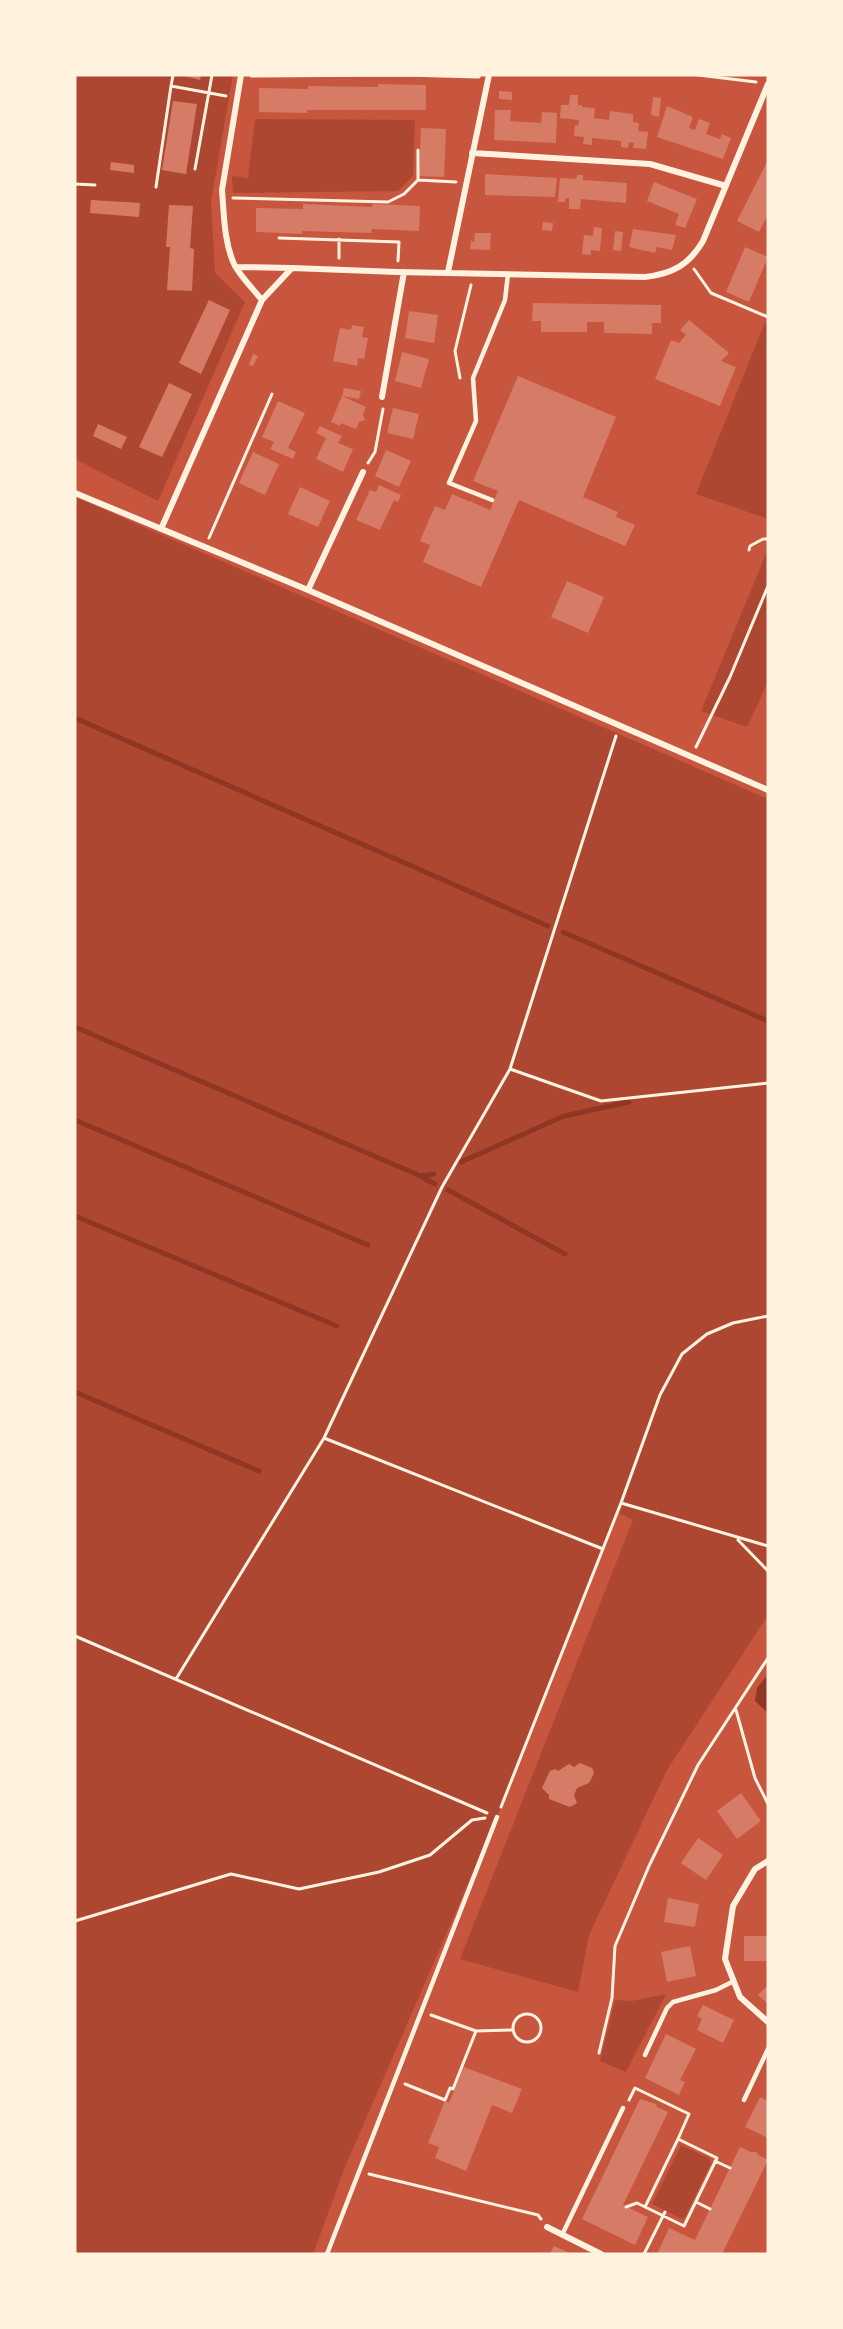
<svg xmlns="http://www.w3.org/2000/svg" width="843" height="2329" viewBox="0 0 843 2329" font-family="Arial,sans-serif">
<style>
.green{fill:#ae4732}
.water{fill:#8f3625}
.lines{fill:none;stroke-linecap:round;stroke-linejoin:round}
.stream{stroke:#8f3625;stroke-width:5}
.building{fill:#d67c66}
.path{stroke:#fff3e0;stroke-width:3}
.service{stroke:#fff3e0;stroke-width:4.5}
.minor{stroke:#fff3e0;stroke-width:6}
</style>
<rect width="100%" height="100%" fill="#c8553d"/>
<path class="green" d="M75 75H233L211 201 215 273 245 302 158 501 75 459Z
M255 119 415 120 413 176 398 191 233 193 232 176 248 178Z
M765 322 768 324V519L696 494Z
M75 497 768 799V1615L667 1770 589 1935 578 1992 460 1959 633 1520 617 1512 497 1817 345 2167 313 2254H75Z
M768 549V682L747 727 701 711Z
M666 1994 626 2072 600 2061 615 2000 632 2001Z
M681 2145 709 2158 711 2163 685 2217 682 2219 652 2204Z"/>
<path class="water" d="M768 1674V1713L755 1701 757 1688Z"/>
<g class="lines">
<path class="stream" d="M75 718 548 926
M563 932 768 1021
M75 1027 416 1174 435 1184
M75 1120 368 1245
M461 1162 564 1116 629 1102
M421 1176 434 1174
M448 1190 565 1254
M75 1216 337 1326
M75 1392 259 1471"/>
</g>
<path class="building" d="M181 75H201L200 80Z
M378 84 426 85V110H307V113L259 112V88L308 89V86L378 87Z
M499 91 512 92V100L499 99Z
M570 95H578V105H582V107L595 108 594 118 609 120 610 111 633 114V122L639 123 638 131 648 132 646 149 633 148 634 143 629 142 628 148 621 147V141L592 138V145L583 144 584 137 574 136 575 125 578 126 579 120 560 118 561 105H569Z
M653 97 661 98 659 117 651 115Z
M173 101 197 104 186 174 162 170Z
M667 106 693 117 689 128 695 130 699 119 710 123 706 134 720 139 722 134 731 138 723 159 657 137Z
M495 110H511L510 121 541 123 542 112 557 113 556 143 494 140Z
M421 128 446 129 444 177 419 176Z
M768 160V215L759 232 737 221Z
M111 162 134 165V173L110 170Z
M485 174 557 178 555 197 485 195Z
M577 175H583V180L627 183 626 203 581 199 580 209H569V198H566L565 202H558L560 178 576 179Z
M654 182 697 199 685 228 675 225 679 214 647 201Z
M91 200 140 203 139 217 90 213Z
M303 204 372 207 373 204 420 206 419 231 372 229 371 233 302 231V234L256 232V208L303 209Z
M169 205 193 206 190 248 194 249 192 291 167 290 170 247H166Z
M543 222 553 223 552 231 542 230Z
M594 227 602 228 600 251 591 250V255L582 254 584 235 593 236Z
M633 229 676 235 672 250 657 247 655 253 629 247Z
M615 231 623 232 621 251 613 250Z
M475 233H491L490 250 470 249 471 241 474 242Z
M745 247 768 257 749 302 726 292Z
M209 300 230 310 201 374 179 363Z
M533 303 661 305V323H652V334L604 333V322H587V332H541V321H532Z
M409 311 438 315 434 343 405 338Z
M689 320 729 353 721 361 736 367 720 406 655 379 671 340 679 343 686 335 680 330Z
M352 325 364 327 362 337 368 338 364 359 358 358 357 366 333 361 340 328 351 330Z
M402 352 429 359 421 388 395 381Z
M253 354 258 356 253 366 249 365Z
M518 376 616 417 583 497 618 512 616 517 635 525 625 546 519 500 481 587 423 562 430 545 420 541 435 506 445 510 452 494 471 502 472 500V502L490 510 498 491 473 481Z
M169 383 192 394 162 457 139 447Z
M344 388 361 391 359 399 342 396Z
M342 396 366 407 363 414 365 420 359 422 356 429 341 423 340 426 331 422Z
M278 401 305 413 288 448 296 452 293 459 270 449 274 442 262 437Z
M393 408 419 414 413 439 387 433Z
M98 424 127 437 121 449 93 436Z
M320 426 342 436 338 443 353 449 343 472 316 459 326 438 316 433Z
M386 450 411 461 399 487 375 476Z
M253 452 279 464 265 495 239 483Z
M379 485 401 495 398 502 394 500 380 530 356 520 370 490 376 492Z
M300 487 330 501 318 527 288 514Z
M567 581 604 597 588 633 551 617Z
M580 1763 592 1768 594 1773 589 1783 577 1788 574 1795 577 1803 570 1807 549 1799V1795L542 1788 550 1771 555 1769 558 1771 569 1764 574 1767Z
M741 1793 761 1821 737 1839 717 1811Z
M698 1838 723 1855 706 1880 681 1863Z
M668 1898 699 1904 695 1927 664 1922Z
M744 1936H768V1961H744Z
M690 1946 696 1976 667 1982 661 1952Z
M768 1985V2004L758 1995Z
M703 2005 734 2020 723 2043 697 2030 702 2019 697 2016Z
M666 2034 696 2049 680 2080 685 2082 679 2095 645 2078Z
M464 2067 522 2089 512 2113 492 2105 466 2171 435 2158 439 2147 428 2143 445 2101 449 2103Z
M760 2097 768 2101V2138L745 2127Z
M640 2099 656 2104 657 2107 668 2112 623 2205 648 2217 635 2245 582 2219Z
M740 2147 751 2152H757L758 2155 768 2160 722 2254H657L669 2228 695 2240Z
M554 2246 572 2254H553L550 2253Z"/>
<g class="lines">
<path class="path" d="M173 75 171 86 226 96
M698 75 756 82
M251 76 404 75 479 77
M418 150V180
M195 169 212 75
M75 184 95 185
M156 187 171 86
M233 198 388 202 404 194 418 180 456 182
M279 238 399 242 398 261
M339 258V239
M694 269 711 293 768 317
M460 378 455 351 471 285
M368 463 375 452 383 409
M209 538 272 394
M749 550 750 546 763 539H768
M696 747 730 677 768 586
M510 1069 601 1101 768 1083
M324 1438 603 1549
M621 1503 768 1546
M738 1540 768 1571
M75 1636 487 1813
M176 1679 324 1438 442 1187 510 1069 616 736
M736 1710 755 1778 768 1804
M501 1807 621 1503 660 1395 682 1354 707 1334 733 1323 768 1316
M75 1921 231 1874 299 1889 379 1872 430 1855 472 1820 485 1818
M513 2028a14 14 0 1 1 28 0a14 14 0 1 1-28 0Z
M431 2015 476 2031 512 2030
M599 2053 612 1998 615 1946 649 1866 698 1765 768 1658
M405 2084 445 2100 450 2088 453 2089 476 2031
M629 2100 635 2088 689 2114 678 2139
M715 2161 730 2168
M369 2174 538 2215 541 2219
M696 2202 710 2209
M626 2207 637 2203 684 2226 717 2158 678 2139 645 2207
M644 2254 665 2212"/>
<path class="service" d="M492 500 449 483 476 421 473 378 505 300 508 274
M645 2055 667 2008 673 2002 716 1990 734 1981
M744 2100 768 2049
M562 2235 623 2108
M327 2254 497 1817"/>
<path class="minor" d="M241 75 222 190C224 214 224 244 235 266 242 278 253 289 262 300
M472 153 650 164 726 186
M236 267 292 268
M448 272 489 75
M382 397 404 272
M75 493 308 590 768 790
M161 529 262 300 292 268 397 272 645 277C672 274 689 265 703 241L768 84
M308 590 363 472
M768 1861 755 1869 733 1906 725 1959 740 1997 768 2022
M547 2227 601 2254"/>
</g>
<rect width="843" height="2329" fill="none" stroke="#fff3e0" stroke-width="153"/>
</svg>
